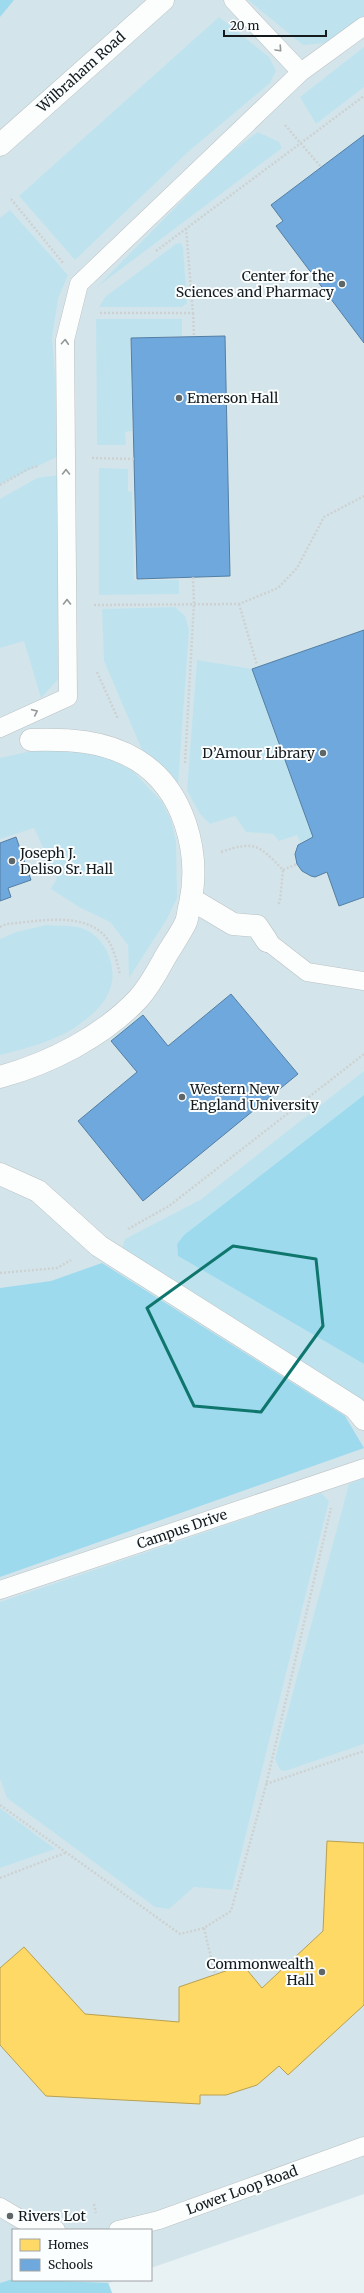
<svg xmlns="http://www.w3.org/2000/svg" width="364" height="2293" viewBox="0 0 364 2293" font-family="Merriweather,serif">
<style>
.built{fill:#d3e5ea}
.green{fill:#bfe3ee}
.forest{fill:#9edaed}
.homes{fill:#ffd966;stroke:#b9a050}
.schools{fill:#6fa8dc;stroke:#547ea3}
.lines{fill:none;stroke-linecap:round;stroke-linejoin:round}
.lane-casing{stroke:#bac1c3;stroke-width:19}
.street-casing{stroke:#bac1c3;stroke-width:23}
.secondary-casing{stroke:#bac1c3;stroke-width:23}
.path{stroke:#ced1d2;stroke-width:2.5;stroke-dasharray:2 2;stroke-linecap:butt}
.lane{stroke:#fcfdfd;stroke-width:18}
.street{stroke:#fcfdfd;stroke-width:22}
.secondary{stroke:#fcfdfd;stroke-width:22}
.oneway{stroke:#949798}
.marked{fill:none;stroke:#0f766e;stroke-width:3;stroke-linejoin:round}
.poi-dot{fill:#5f6668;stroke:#fbfeff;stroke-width:1.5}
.labels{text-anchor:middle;stroke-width:4;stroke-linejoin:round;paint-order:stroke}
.street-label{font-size:14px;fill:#151b1d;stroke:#fbfeff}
.poi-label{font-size:14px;fill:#151b1d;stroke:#fbfeff;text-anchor:start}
</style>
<rect width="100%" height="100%" fill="#e8f1f4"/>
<path class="built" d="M0 0H364V2194L151 2268V2230H13V2280H116L109 2283 112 2293H0Z"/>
<path class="green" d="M248 0H364V17L327 43 303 45Z
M219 17 269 57 276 71 270 83 189 151 75 260 19 196Z
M364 47V87L316 124 300 97Z
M258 132 279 142 282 148 97 287 226 156Z
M10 210 68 275 58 299 52 337 61 455 0 484V218Z
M181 243 183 247 187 303 182 307H99L105 297 176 244Z
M96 319H182V336L130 338 132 431 125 432 126 445H97Z
M99 468 128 469V491L132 492 134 580H179V594L99 595Z
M59 475 63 674 41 698 24 641 0 648V499L37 478Z
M175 607 185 616 189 630 178 785 142 750 104 661 102 609Z
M197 660 252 669 313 837 300 842 297 835 279 841 273 834 246 832 235 816 210 824 200 814 187 790Z
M36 750 88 752 112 760 133 771 162 802 171 820 176 841 177 898 167 919 129 978 128 945 110 922 79 907 51 889 57 878 34 828 0 839V758Z
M46 925C56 926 67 925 77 927 105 932 121 969 108 994 103 1005 91 1016 81 1023 62 1039 25 1049 0 1055V939L16 932Z
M364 1071V1095L184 1235 177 1244 178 1256 364 1364V1402L122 1249 125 1239 200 1200Z
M364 1478V1744L285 1771 280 1770 275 1759 349 1484Z
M321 1493 329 1501 232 1890 194 1887 169 1909 155 1907 7 1798 0 1779V1602Z
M0 1808 55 1849 0 1868Z"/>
<path class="forest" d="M0 0H14L0 17Z
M364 1095V1364L178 1256 177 1244 184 1235Z
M102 1263 345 1416 364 1448 0 1577V1288L51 1281Z
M13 2279 108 2283 112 2293H0V2283Z"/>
<path class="homes" d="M327 1841 364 1843V2005L288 2075 279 2066 257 2085 226 2095H200V2104L46 2096 0 2045V1968L24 1947 85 2014 179 2022V1987L243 1965 262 1988 323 1931Z"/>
<path class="schools" d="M364 135V343L276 226 283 221 271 205Z
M225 336 230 576 137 579 131 338Z
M364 630V897L339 906 327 872 315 877 311 876 302 871 297 864 295 854 298 845 313 837 252 669Z
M16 837 31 880 8 888 11 897 0 901V843Z
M231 994 298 1074 143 1201 78 1121 137 1072 111 1041 143 1015 168 1046Z"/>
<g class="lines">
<g class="lane-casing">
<path id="lane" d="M233 0 301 72
M0 728 68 697 65 340 79 284 301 72 364 26
M267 941 307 972 364 981
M0 1590 364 1468
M0 2207 22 2220 56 2230
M118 2230 159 2220 364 2146"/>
</g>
<g class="street-casing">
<path id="street" d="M191 899 233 924 257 926 267 941
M0 1077C50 1063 102 1037 138 999 148 988 156 974 163 961 170 948 180 935 186 922 188 917 188 910 190 904 201 852 184 789 137 760 104 740 68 739 31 740
M0 1174 38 1191 99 1246 355 1408 364 1419"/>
</g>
<g class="secondary-casing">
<path id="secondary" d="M0 145 163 0"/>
</g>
<path class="path" d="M285 125 321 167
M11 199 63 263
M156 251 364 96
M100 313H193L186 228
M193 313 194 337
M92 458 134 459
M0 485 30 468 39 466
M239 604 257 665
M94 605 239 604 278 588 297 568 324 517 364 496
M97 672 118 719
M185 763 194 603 193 577
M221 852C255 840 259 845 283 870L280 901 278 905
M283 870 297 864
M0 927 6 924C36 922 80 911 104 935 113 944 117 962 120 975
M128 1229 169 1206 364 1054
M0 1273 57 1268 71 1260
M266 1784 364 1751
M0 1805 180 1934 204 1928 231 1911 266 1785 331 1508
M0 1878 65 1853
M204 1928 215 1975
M94 2204 96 2213"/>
<use href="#lane" class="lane"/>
<use href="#street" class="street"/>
<use href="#secondary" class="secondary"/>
</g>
<defs><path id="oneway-chevron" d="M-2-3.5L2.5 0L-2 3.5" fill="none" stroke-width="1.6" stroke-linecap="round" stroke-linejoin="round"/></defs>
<g class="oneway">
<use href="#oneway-chevron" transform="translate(279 49) rotate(47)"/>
<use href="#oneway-chevron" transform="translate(65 342) rotate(-86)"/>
<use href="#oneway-chevron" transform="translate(66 472) rotate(-90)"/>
<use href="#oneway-chevron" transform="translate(67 602) rotate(-90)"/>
<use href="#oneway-chevron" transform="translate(35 712) rotate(-25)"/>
</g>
<path class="marked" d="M233 1246 316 1259 323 1326 261 1412 194 1406 147 1308Z"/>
<g class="poi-dot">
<circle cx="342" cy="284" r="4"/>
<circle cx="179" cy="398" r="4"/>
<circle cx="323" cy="753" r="4"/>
<circle cx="12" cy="861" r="4"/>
<circle cx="182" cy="1097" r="4"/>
<circle cx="322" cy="1972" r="4"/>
<circle cx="10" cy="2216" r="4"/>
</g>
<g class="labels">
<g class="street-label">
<text transform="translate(81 72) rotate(-42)" y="5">Wilbraham Road</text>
<text transform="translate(182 1529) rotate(-19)" y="5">Campus Drive</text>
<text transform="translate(242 2190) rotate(-20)" y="5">Lower Loop Road</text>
</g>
<g class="poi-label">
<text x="334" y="281" text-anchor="end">Center for the<tspan x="334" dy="16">Sciences and Pharmacy</tspan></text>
<text x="187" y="403">Emerson Hall</text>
<text x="315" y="758" text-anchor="end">D’Amour Library</text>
<text x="20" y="858">Joseph J.<tspan x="20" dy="16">Deliso Sr. Hall</tspan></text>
<text x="190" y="1094">Western New<tspan x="190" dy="16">England University</tspan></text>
<text x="314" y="1969" text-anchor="end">Commonwealth<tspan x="314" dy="16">Hall</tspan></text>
<text x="18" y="2221">Rivers Lot</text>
</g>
</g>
<rect x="12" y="2229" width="140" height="52" fill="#fbfeff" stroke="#9fa3a5"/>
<rect x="20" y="2239" width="20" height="12" fill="#ffd966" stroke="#9fa3a5"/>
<text x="48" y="2249" font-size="12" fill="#151b1d">Homes</text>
<rect x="20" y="2259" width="20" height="12" fill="#6fa8dc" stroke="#9fa3a5"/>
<text x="48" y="2269" font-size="12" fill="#151b1d">Schools</text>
<path d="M224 30v6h102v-6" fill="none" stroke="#151b1d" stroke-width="2"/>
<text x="230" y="30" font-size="12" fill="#151b1d" stroke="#fbfeff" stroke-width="3" paint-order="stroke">20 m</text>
</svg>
